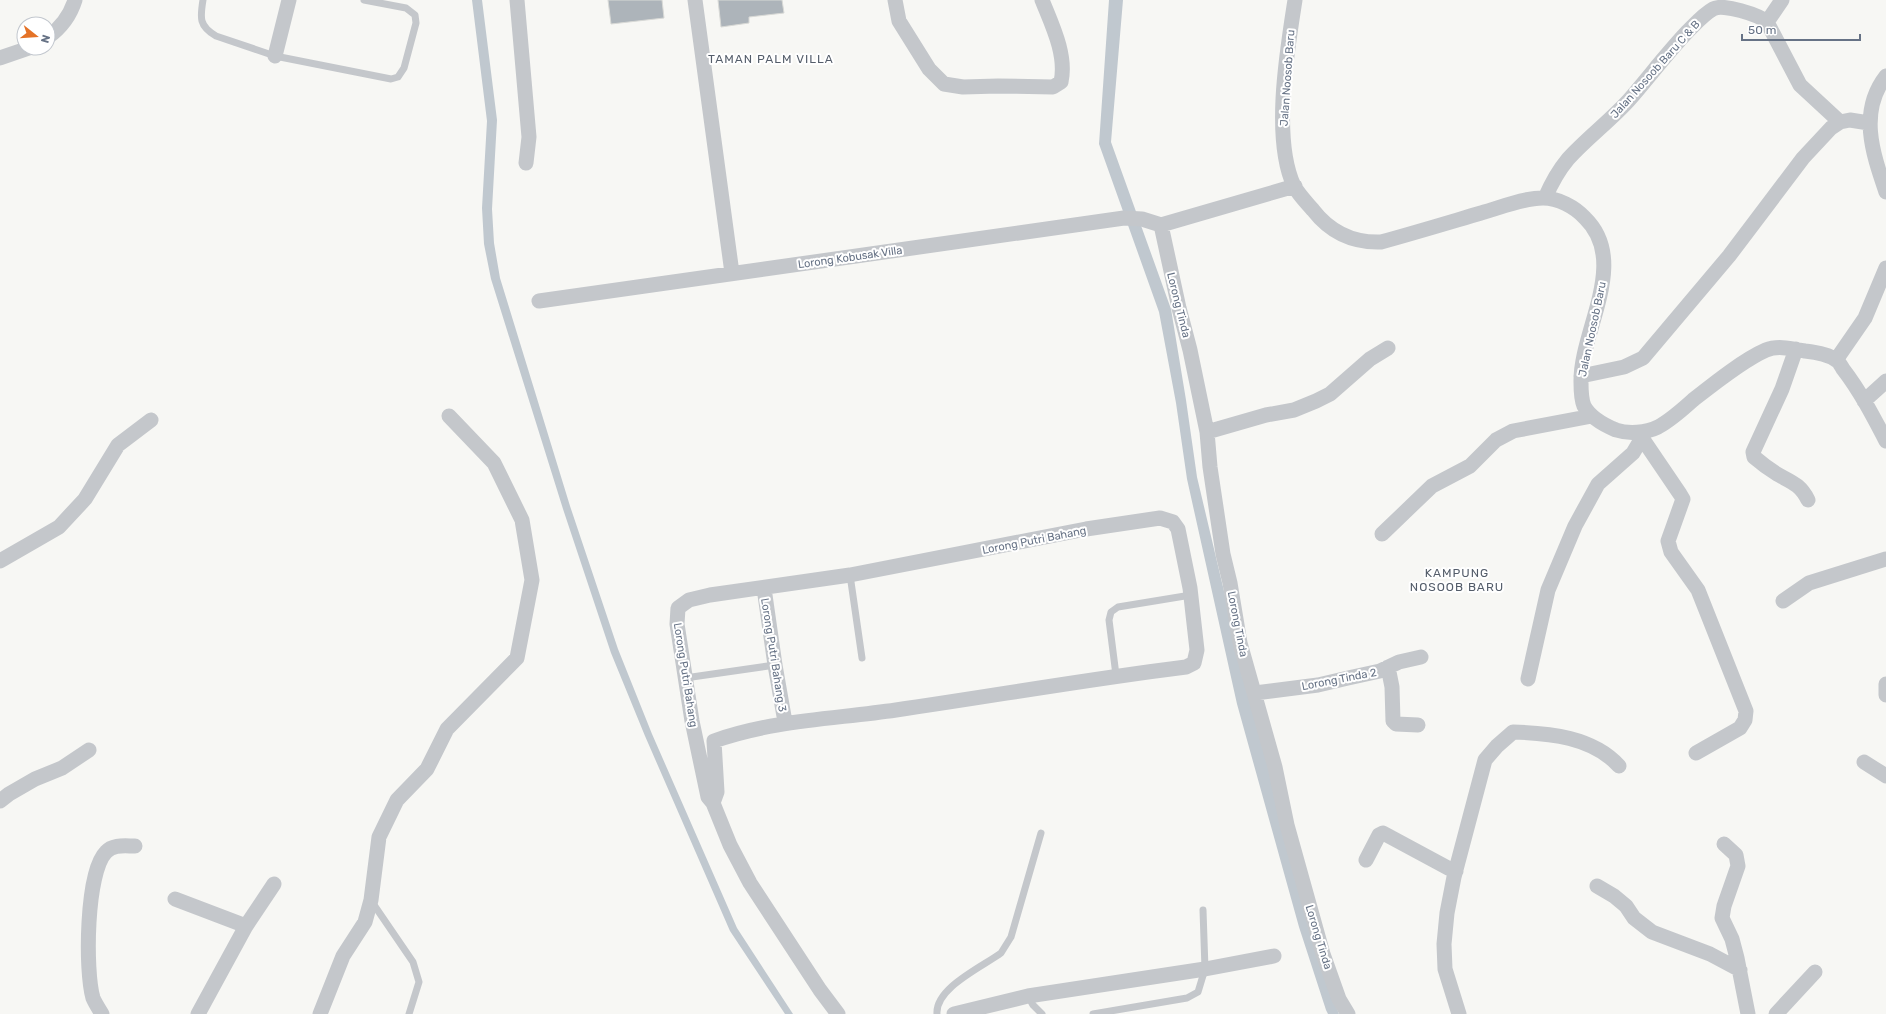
<svg xmlns="http://www.w3.org/2000/svg" width="1886" height="1014" viewBox="0 0 1886 1014" font-family="Rubik,sans-serif">
<style>
.water{fill:#c0c8cf}
.building{fill:#adb4ba;stroke:#d8d9d6}
.lines{fill:none;stroke-linecap:round;stroke-linejoin:round}
.lane{stroke:#c4c7cb;stroke-width:7}
.street{stroke:#c4c7cb;stroke-width:15}
.labels{text-anchor:middle;stroke-width:4;stroke-linejoin:round;paint-order:stroke}
.street-label{font-size:11px;fill:#667285;stroke:#fff}
.neighbourhood-label{font-size:12px;letter-spacing:1px;fill:#545d6a;stroke:#fff}
</style>
<rect width="100%" height="100%" fill="#f7f7f4"/>
<path class="water" d="M472 0H482L497 120 492 209 494 243 500 278 570 506 618 649 652 734 737 928 793 1014H785L730 931 645 736 611 653 563 509 491 279 484 244 482 208 487 121Z
M1109 0H1123L1111 142 1171 309 1186 400 1197 477 1250 701 1335 1004 1339 1014H1328L1326 1010 1299 927 1237 704 1187 479 1176 403 1159 312 1099 144Z"/>
<path class="building" d="M608 0H662L664 18 611 24Z
M718 0H782L784 13 749 17V23L721 27Z"/>
<g class="lines">
<path class="lane" d="M203 0C200 18 199 26 216 36L275 56 391 79 398 77 404 68 416 23 415 15 406 8 364 0
M850 575 862 658
M1116 675 1109 620 1111 612 1118 607 1191 595
M685 678 775 665
M372 902 413 962 419 982 409 1014
M1028 996 1033 1005 1042 1014
M937 1014C935 988 982 967 1001 953L1011 937 1041 833
M1093 1014 1187 998 1198 992 1205 969 1203 910"/>
<path class="street" d="M517 0 529 137 526 163
M695 0 732 273
M895 0 899 21 929 69 944 84 963 87 998 86 1053 87 1061 82C1067 55 1052 25 1042 0
M1295 0C1287 51 1272 139 1294 186 1299 195 1307 203 1313 210 1330 232 1353 243 1381 242 1414 233 1447 223 1481 213 1500 208 1522 198 1543 198 1558 198 1575 207 1585 218 1630 262 1580 331 1581 382 1581 390 1581 399 1584 406 1590 417 1604 425 1616 430 1628 434 1646 433 1658 427 1671 420 1682 410 1693 400 1712 385 1743 360 1766 350 1778 345 1793 349 1805 351 1814 352 1828 354 1836 360 1839 361 1841 366 1843 369 1860 391 1873 416 1886 441
M1767 22 1782 0
M48 37C62 27 70 16 75 0
M275 56 289 0
M0 58 29 48
M1886 76C1858 112 1873 154 1886 192
M1545 198C1551 184 1558 171 1568 159 1587 138 1610 121 1629 100 1649 77 1667 53 1688 31 1696 23 1704 14 1713 9 1723 3 1759 15 1767 22L1800 85 1840 122
M1161 225 1179 308 1190 350 1207 432 1210 467 1223 554 1230 583 1240 643 1275 767 1287 825 1323 954 1339 999 1348 1014
M1161 225 1295 186
M539 301 1124 218 1142 219 1161 225
M1796 349 1782 389 1753 452 1754 457C1761 463 1769 469 1777 474 1791 482 1800 484 1808 500
M1836 360 1865 318 1886 268
M1581 376 1624 367 1643 358 1729 256 1803 158 1831 128 1840 122 1850 120 1869 123
M1864 401 1886 381
M1207 432 1266 415 1294 410 1316 401 1330 394 1370 359 1388 348
M1642 438 1680 494 1683 499 1668 541 1671 552 1698 590 1746 711 1745 720 1740 728 1696 753
M1160 518 1173 522 1178 529 1190 588 1197 650 1194 663 1186 667C1089 679 993 696 896 710 835 719 773 720 714 741L717 792 713 803 708 797 692 721 677 624 678 608 689 600 710 595 850 575 1086 529Z
M1382 534 1432 486 1470 466 1496 440 1513 431 1592 416
M0 561 59 527 85 499 118 445 151 420
M764 588 775 665 785 722
M1783 601 1809 583 1886 559
M1388 667 1392 687 1393 721 1396 724 1418 725
M1528 679 1548 590 1575 526 1598 484 1633 453 1646 431
M1886 684V695
M1255 693 1318 685 1348 678 1380 671 1399 662 1421 657
M1864 762 1886 776
M0 801 9 794 35 779 62 768 89 750
M713 803 730 845 750 883 820 990 838 1014
M1724 844 1736 855 1738 866 1724 906 1722 918 1732 939 1737 958 1748 1014
M1366 860 1379 835 1383 833 1448 868 1456 871
M1597 886 1614 896 1626 906 1634 918 1652 932 1710 954 1740 970
M175 899 246 926
M102 1014C99 1009 95 1003 93 998 85 971 86 872 106 852 113 844 125 846 135 846
M198 1014 246 926 274 884
M320 1014 343 956 365 922 371 900 379 837 397 800 427 769 447 729 517 658 532 580 522 520 494 463 449 416
M954 1014 1028 996 1205 969 1274 956
M1459 1014 1445 969 1444 944 1447 913 1454 877 1485 760 1497 746 1513 732C1549 733 1593 737 1619 766
M1776 1014 1815 972"/>
</g>
<g class="labels">
<g class="street-label">
<text transform="translate(1655 69) rotate(-48)" y="4">Jalan Nosoob Baru C &amp; B</text>
<text transform="translate(1287 78) rotate(-86)" y="4">Jalan Noosob Baru</text>
<text transform="translate(850 257) rotate(-8)" y="4">Lorong Kobusak Villa</text>
<text transform="translate(1179 305) rotate(76)" y="4">Lorong Tinda</text>
<text transform="translate(1592 329) rotate(-78)" y="4">Jalan Noosob Baru</text>
<text transform="translate(1034 540) rotate(-11)" y="4">Lorong Putri Bahang</text>
<text transform="translate(1238 624) rotate(79)" y="4">Lorong Tinda</text>
<text transform="translate(774 655) rotate(81)" y="4">Lorong Putri Bahang 3</text>
<text transform="translate(686 675) rotate(81)" y="4">Lorong Putri Bahang</text>
<text transform="translate(1339 679) rotate(-11)" y="4">Lorong Tinda 2</text>
<text transform="translate(1319 937) rotate(73)" y="4">Lorong Tinda</text>
</g>
<g class="neighbourhood-label">
<text x="771" y="63">TAMAN PALM VILLA</text>
<text x="1457" y="577">KAMPUNG<tspan x="1457" dy="14">NOSOOB BARU</tspan></text>
</g>
</g>
<g transform="translate(36 36) rotate(107)"><circle r="19" fill="#ffffff" stroke="#c2c7ce"/>
<path d="M0-3L7 15L0 10L-7 15Z" fill="#e47227"/>
<text y="-6" font-size="11" font-weight="bold" text-anchor="middle" fill="#667285">N</text>
</g>
<path d="M1742 34v6h118v-6" fill="none" stroke="#667285" stroke-width="2"/>
<text x="1748" y="34" font-size="12" fill="#667285" stroke="#ffffff" stroke-width="3" paint-order="stroke">50 m</text>
</svg>
